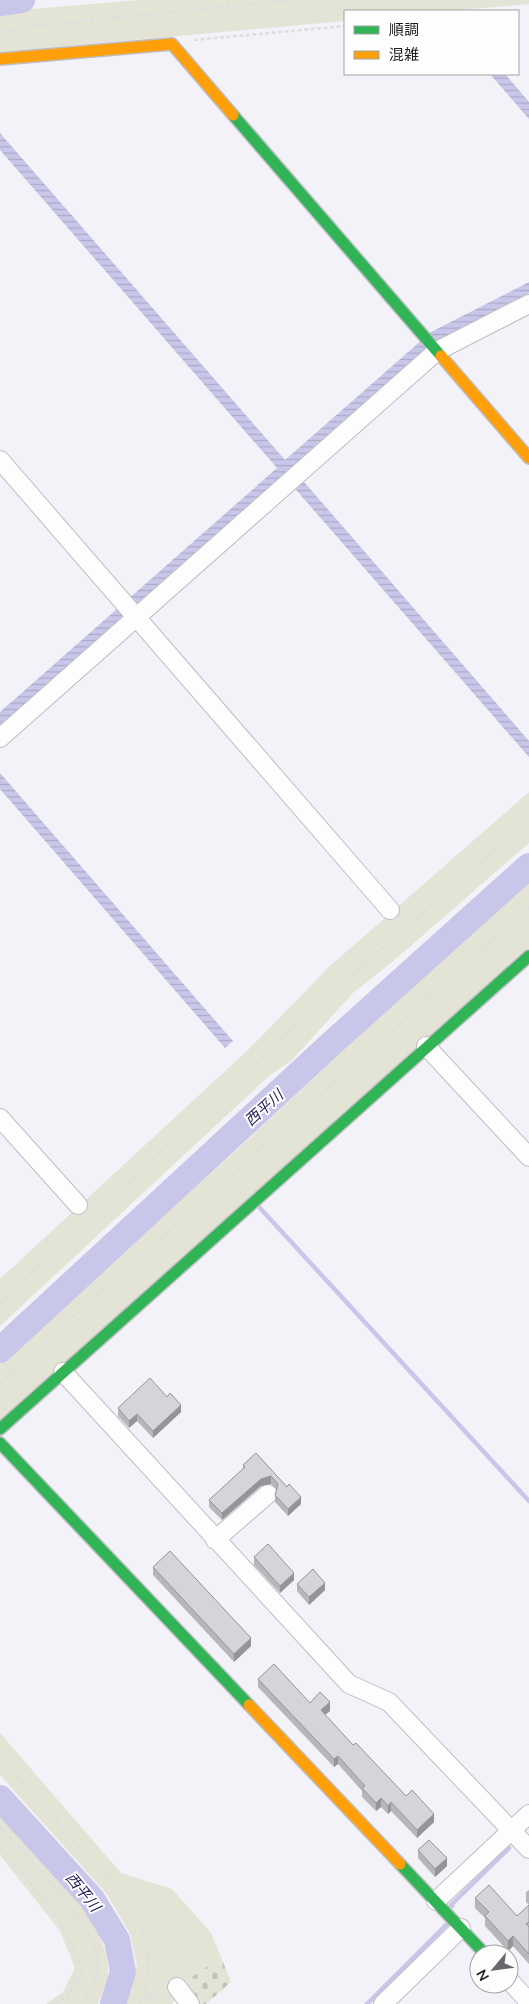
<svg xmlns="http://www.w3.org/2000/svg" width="529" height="2004" viewBox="0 0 529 2004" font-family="'Nunito Sans','Noto Sans JP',sans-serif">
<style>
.grass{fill:#e3e4d5}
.cemetery{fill:url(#cemetery-stones)}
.water{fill:url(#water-rules)}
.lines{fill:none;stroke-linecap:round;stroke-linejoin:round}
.stream{stroke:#c8c7e9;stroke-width:4.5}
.river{stroke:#c8c7e9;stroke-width:26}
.street-casing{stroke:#bebec4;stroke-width:20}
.fast-casing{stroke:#bebec4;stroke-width:14}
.slow-casing{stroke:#bebec4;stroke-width:14}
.path{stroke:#dededf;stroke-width:2.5;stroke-dasharray:4 2.5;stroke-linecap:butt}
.street{stroke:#fdfdfe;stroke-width:18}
.fast{stroke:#30b455;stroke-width:11}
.slow{stroke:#ff9f0a;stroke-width:11}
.wall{fill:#b6b6bb}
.shaded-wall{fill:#949499}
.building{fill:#d4d4da;stroke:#949499}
.labels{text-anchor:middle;stroke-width:4;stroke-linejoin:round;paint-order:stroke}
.water-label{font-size:15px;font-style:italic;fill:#2a2158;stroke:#fdfdfd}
</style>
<defs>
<pattern id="cemetery-stones" width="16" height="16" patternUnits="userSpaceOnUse" patternTransform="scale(1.25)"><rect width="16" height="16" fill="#e3e4d5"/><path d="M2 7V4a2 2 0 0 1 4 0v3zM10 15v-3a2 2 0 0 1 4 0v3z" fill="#c2c3b7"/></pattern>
<pattern id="water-rules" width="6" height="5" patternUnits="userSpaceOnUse" patternTransform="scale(1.25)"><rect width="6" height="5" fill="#c8c7e9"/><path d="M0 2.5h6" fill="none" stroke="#abaac8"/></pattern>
</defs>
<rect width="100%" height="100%" fill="#f2f2f8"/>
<path class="grass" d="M139 0H529V4L448 11H345V21L0 52V14L32 9Z
M529 792V843L392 962 353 993 291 1061 270 1075 0 1326V1279L249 1049 330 966Z
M529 883V948L0 1421V1364L242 1145 437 963Z
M0 1733 121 1873 172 1889 211 1933 221 1957 186 1981 172 2004H124L131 1992 137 1966 130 1934 107 1894 0 1775Z
M0 1811C34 1850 112 1921 108 1975 107 1984 101 1995 98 2004H46L63 1992 75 1968 60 1931 0 1855Z"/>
<path class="cemetery" d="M221 1957 231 1982 206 2004H200L186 1981Z"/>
<path class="water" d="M490 74H505L529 102V119Z
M0 133 285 460 431 332 529 282V293L438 340 292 468 529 741V757L284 476 0 726V712L277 468 0 150Z
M0 773 233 1041 225 1048 0 789Z"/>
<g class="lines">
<path class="stream" d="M260 1208 529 1501
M452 1906 451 1905 509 1848
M367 2004 446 1925"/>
<path class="river" d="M0 3 22 0
M0 1350 331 1044 529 866
M0 1798 92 1899 117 1940 123 1972 113 2004"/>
<g class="street-casing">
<path id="street" d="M0 460 390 910
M0 738 437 351 529 304
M426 1046 529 1157
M0 1118 78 1205
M63 1372 349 1684 389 1702 529 1849
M215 1540 268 1494
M436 1901 529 1814
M509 1980 529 2002
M177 1987 190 2004
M383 2004 461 1928"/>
</g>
<g class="fast-casing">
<path id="fast" d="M233 115 441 356
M0 1429 529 956
M0 1443 249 1705
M400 1864 485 1954"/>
</g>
<g class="slow-casing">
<path id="slow" d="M0 59 172 44 233 115
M441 356 529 458
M249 1705 400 1864"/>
</g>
<path class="path" d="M0 32 32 26 292 0
M194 40 345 26
M0 1303 312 1010 529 821
M0 1383 529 907
M0 1757 115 1886 142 1927 149 1964 144 1998 140 2004
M0 1827C27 1857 106 1932 97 1973 95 1983 87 1995 83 2004
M0 1848C33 1885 67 1923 82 1971L68 1995 55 2004
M144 1998 165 1996"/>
<use href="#street" class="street"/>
<use href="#fast" class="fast"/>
<use href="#slow" class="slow"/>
</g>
<path class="wall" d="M118 1408 181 1412 153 1438 137 1421 129 1428 118 1416Z
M256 1453 301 1504 288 1516 275 1502V1495L277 1490 271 1484 261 1486 222 1520 209 1507V1500L243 1469V1465Z
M254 1557 294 1580 280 1593 254 1565Z
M153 1567 251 1646 234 1662 153 1575Z
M297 1584 325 1590 309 1605 297 1591Z
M258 1679 310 1703 330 1711 325 1715 353 1745 434 1822 417 1838 391 1811 388 1814 381 1807 376 1811 362 1797V1791L338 1764 334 1767 258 1687Z
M418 1850 447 1866 435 1877 418 1858Z
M529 1890V1905L526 1902V1892Z
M475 1898 517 1916 529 1905V1964L513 1946 508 1951 485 1926V1918L475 1908Z"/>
<path class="shaded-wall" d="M181 1405V1412L153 1438V1431Z
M137 1414V1421L129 1428V1421Z
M271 1476V1484L261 1486 222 1520V1513L261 1479Z
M301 1497V1504L288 1516V1509Z
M294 1573V1580L280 1593V1586Z
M325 1583V1590L309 1605V1597Z
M251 1638V1646L234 1662V1654Z
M330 1702V1711L321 1718V1710Z
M338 1756V1764L334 1767V1759Z
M381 1798V1807L376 1811V1803Z
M391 1802V1811L388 1814V1806Z
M434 1814V1822L417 1838V1830Z
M447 1858V1866L435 1877V1869Z
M513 1936V1946L508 1951V1941Z"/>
<path class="building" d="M150 1378 167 1397 170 1393 181 1405 153 1431 137 1414 129 1421 118 1408Z
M256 1453 287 1487 289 1484 301 1497 288 1509 275 1495 278 1484 271 1476 261 1479 222 1513 209 1500 245 1467 243 1465Z
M268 1544 294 1573 280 1586 254 1557Z
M170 1551 251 1638 234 1654 153 1567Z
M313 1569 325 1583 309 1597 297 1584Z
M274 1664 310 1703 320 1692 330 1702 321 1710 353 1745 356 1743 406 1796 412 1790 434 1814 417 1830 391 1802 388 1806 381 1798 376 1803 362 1788 365 1786 338 1756 334 1759 258 1679Z
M429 1840 447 1858 435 1869 418 1850Z
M489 1885 517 1916 529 1905V1922L526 1924 529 1927V1954L513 1936 508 1941 485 1916 489 1912 475 1898Z"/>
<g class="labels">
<g class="water-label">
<text transform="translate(264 1108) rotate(-42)" y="5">西平川</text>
<text transform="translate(83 1892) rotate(51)" y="5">西平川</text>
</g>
</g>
<rect x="344" y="10" width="175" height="65" fill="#fdfdfd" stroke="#a3a3a6"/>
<rect x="354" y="26" width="25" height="8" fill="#30b455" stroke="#a3a3a6"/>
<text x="389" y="35" font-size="15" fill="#1d1d23">順調</text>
<rect x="354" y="51" width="25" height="8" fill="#ff9f0a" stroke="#a3a3a6"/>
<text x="389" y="60" font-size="15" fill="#1d1d23">混雑</text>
<g transform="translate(494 1969) rotate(241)"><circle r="24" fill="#fdfdfd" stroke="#a3a3a6"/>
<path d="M0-4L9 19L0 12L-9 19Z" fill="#68686e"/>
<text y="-8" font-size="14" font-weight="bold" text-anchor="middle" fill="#1d1d23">N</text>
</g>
</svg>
